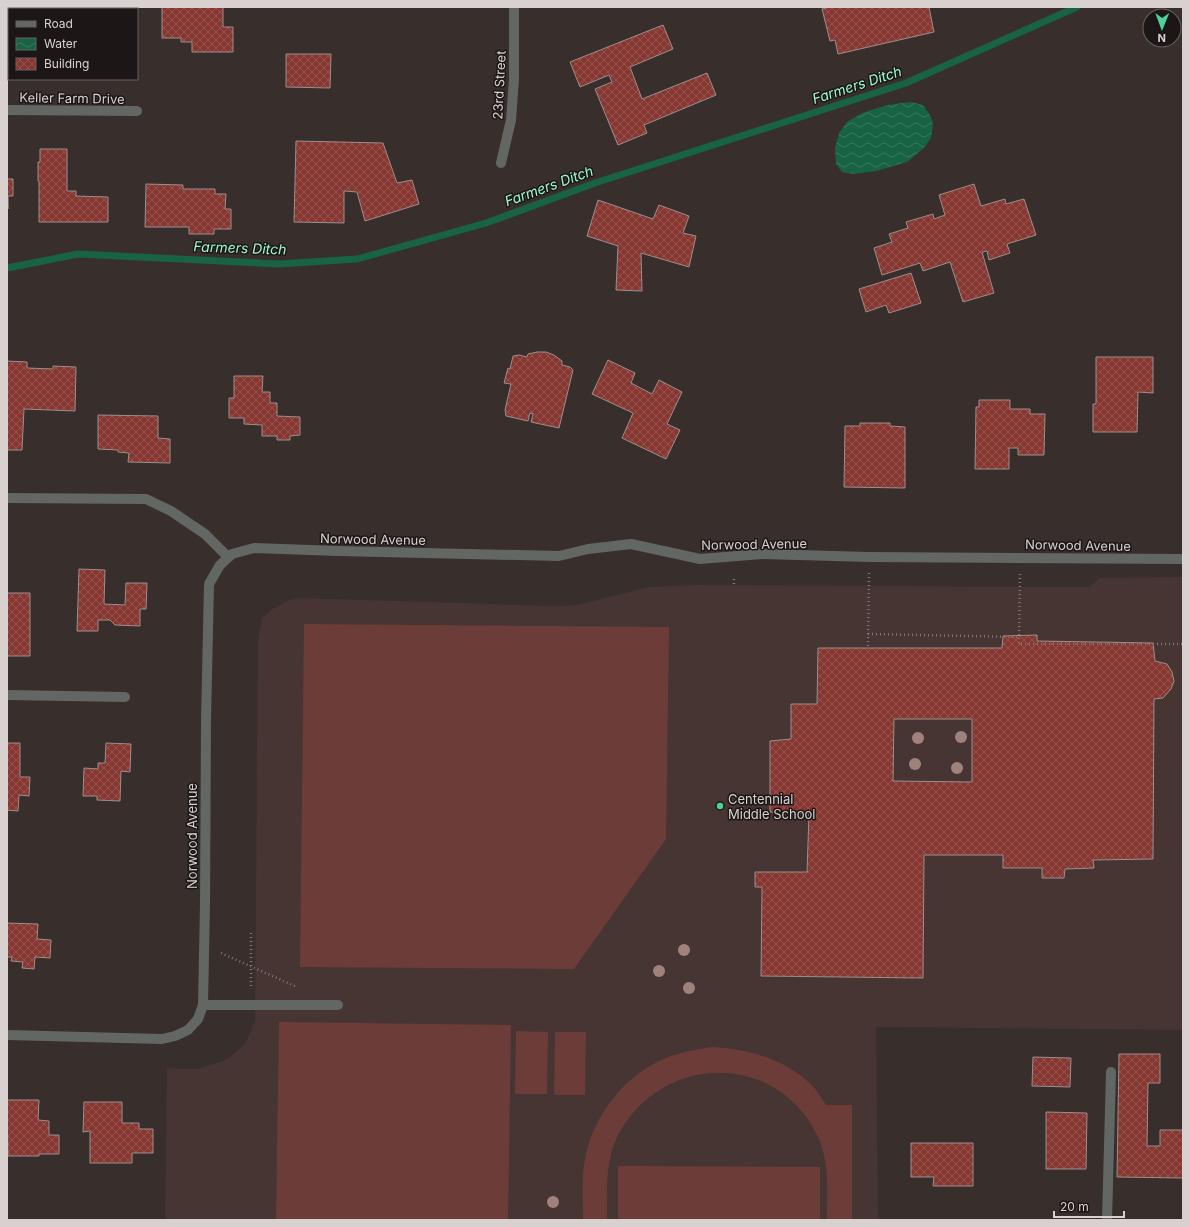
<svg xmlns="http://www.w3.org/2000/svg" width="1190" height="1227" viewBox="0 0 1190 1227" font-family="Inter,sans-serif">
<style>
.built{fill:#463533}
.garden{fill:#6c3d38}
.water{fill:url(#water-waves)}
.lines{fill:none;stroke-linecap:round;stroke-linejoin:round}
.stream{stroke:#186344;stroke-width:7}
.building{fill:url(#building-cross-hatch);stroke:#9b8f8d;fill-rule:evenodd}
.path{stroke:#7f7675;stroke-width:2.5;stroke-dasharray:1 3;stroke-linecap:butt}
.minor{stroke:#626764;stroke-width:10}
.tree{fill:#a0827d}
.poi-dot{fill:#4dd39a;stroke:#1c1716;stroke-width:1.5}
.labels{text-anchor:middle;stroke-width:3;stroke-linejoin:round;paint-order:stroke}
.street-label{font-size:13px;fill:#d8d1d0;stroke:#1c1716}
.poi-label{font-size:13px;fill:#d8d1d0;stroke:#1c1716;text-anchor:start}
.water-label{font-size:14px;font-style:italic;fill:#9cfbcc;stroke:#1c1716}
</style>
<defs>
<pattern id="water-waves" width="16" height="10" patternUnits="userSpaceOnUse"><rect width="16" height="10" fill="#186344"/><path d="M0 5q4-4 8 0t8 0" fill="none" stroke="#39785e"/></pattern>
<pattern id="building-cross-hatch" width="8" height="8" patternUnits="userSpaceOnUse"><rect width="8" height="8" fill="#863731"/><path d="M0 0l8 8M0 8l8-8" fill="none" stroke="#96534e"/></pattern>
</defs>
<rect width="100%" height="100%" fill="#382e2c"/>
<path class="built" d="M1183 577V1030L876 1027 878 1220H165L167 1068 197 1069 226 1060 245 1044 255 1021 258 643 260 629 262 618 275 607 287 601 299 598 554 606 577 605 649 587 694 585 1089 587 1099 578Z"/>
<path class="garden" d="M304 624 669 627 666 839 574 969 300 967Z
M279 1022 511 1025 508 1220H276Z
M516 1031 548 1032 547 1094H515Z
M555 1032H586L585 1095H554Z
M713 1047C750 1049 792 1061 816 1090 819 1095 823 1100 826 1105H852V1220H827C827 1192 830 1163 818 1137 777 1050 660 1053 617 1137 605 1162 607 1192 607 1220H583C583 1200 581 1179 585 1159 593 1114 628 1071 671 1056 685 1051 699 1049 713 1047Z
M618 1166 820 1167V1220H618Z"/>
<path class="water" d="M911 102 923 105 930 115 933 124 931 138 924 148 907 162 876 171 854 174 842 172 836 164 835 148 839 133 847 122 862 113 887 105Z"/>
<g class="lines">
<path class="stream" d="M7 268 78 254 279 264 357 259 486 223 595 183 906 83 1077 7"/>
</g>
<path class="building" d="M35 7H59V9H35Z
M162 7H223V27H233V52H192V42H181V38H162Z
M830 7H929L934 32 838 54 835 40 830 41 822 9Z
M663 25 673 49 630 67 642 99 707 73 716 95 644 125 647 133 618 145 595 89 612 82 609 75 580 87 570 62Z
M286 54H331L330 88 286 87Z
M296 141 383 143 397 183 412 180 419 204 365 221 357 192 344 191V223L294 222Z
M40 149H67V191H76V196L108 197V222H39V181H38V162H40Z
M7 179H13V196H8V209Z
M146 184 183 185V189H215V194H226L225 209H231V229H214V234H189V227H145Z
M974 184 981 206 1005 199 1006 204 1024 199 1036 235 1007 244 1010 253 989 260 987 251 982 252 994 293 963 302 950 262 923 271 920 263 882 275 874 248 892 242 889 234 908 228 906 222 933 214 934 219 945 215 939 195Z
M598 200 653 219 659 205 689 216 683 233 696 236 689 267 641 253 642 291 616 290 618 246 587 236Z
M911 273 921 303 889 313 886 305 866 312 859 289Z
M537 352H546L554 355 562 361V365L570 367 573 370 559 428 531 422 533 414 530 413 528 421 506 416 505 410 511 384 504 383 508 368 510 369 513 356 519 355 527 357 528 354Z
M1096 357H1153V393L1138 392 1137 432H1093V404H1096Z
M608 360 635 373 631 383 652 394 659 380 682 392 667 424 680 430 666 459 622 438 633 413 592 394Z
M7 361 27 362V368L53 369V366L76 367 75 411 24 409 22 450H7Z
M234 376H263L262 392H270V403H277V416L300 417V435L290 436V440H277V436H262V425L244 424V418H229V398H234Z
M979 400H1010V409H1030V414H1045L1044 455H1018V448H1009V469H975L976 407H979Z
M98 415 158 416V438L170 439V463L128 462 129 453 118 452V450L98 449Z
M860 423H890V426L905 427V488L844 487 845 426H860Z
M79 569 105 570 104 604 125 605 126 583H147L146 609H140V626L115 625 110 620H98V631H77Z
M7 593H30V656H7Z
M1037 635V641L1153 643 1155 661 1167 664 1172 672 1174 681 1171 689 1163 698 1154 699 1153 859 1093 860 1094 868 1065 869 1064 878H1042V868H1003V855H924L923 978 761 976 762 887H755V872H807L809 814 770 812V741L791 739V704H817L818 648H1002L1003 636ZM894 719H972V782L893 781Z
M7 743H20V777H30L29 796 19 795 18 811 7 810Z
M106 743 131 744 130 772 121 771 120 801 97 800V796H83L84 768 98 769V763H105Z
M7 923 38 924 37 939 51 940 50 958 35 957 34 969 22 968 23 962 11 961 12 957H7Z
M1119 1054H1160V1083H1148L1147 1146H1160V1130H1183V1178L1117 1177Z
M1033 1057 1071 1058 1070 1087 1032 1086Z
M7 1100H39L38 1120 49 1121V1135H59V1154H39V1156H8Z
M84 1102H122V1123H139V1129H153V1153H132V1163H90V1131L83 1132Z
M1046 1112 1087 1113 1086 1169H1046Z
M911 1143H973V1186H933L934 1177H911Z"/>
<g class="lines">
<path class="path" d="M1020 574 1019 644H1183
M734 579V586
M868 634 1019 637
M868 646 869 573
M251 933V989
M221 953 297 987"/>
<path class="minor" d="M7 110 137 111
M501 163 511 120 514 79V7
M7 498 146 499 171 511 205 534 228 557
M7 695 125 697
M203 1005H338
M7 1035 162 1039 175 1036 188 1030 198 1019 203 1005 205 904 206 721 209 584 220 565 232 554 254 548 338 551 559 556 588 549 631 544 700 559 762 554 869 557 1183 559
M1107 1220 1111 1072"/>
</g>
<g class="tree">
<circle cx="961" cy="737" r="6"/>
<circle cx="918" cy="738" r="6"/>
<circle cx="915" cy="764" r="6"/>
<circle cx="957" cy="768" r="6"/>
<circle cx="684" cy="950" r="6"/>
<circle cx="659" cy="971" r="6"/>
<circle cx="689" cy="988" r="6"/>
<circle cx="553" cy="1202" r="6"/>
</g>
<circle class="poi-dot" cx="720" cy="806" r="4"/>
<g class="labels">
<g class="street-label">
<text transform="translate(499 85) rotate(-87)" y="5">23rd Street</text>
<text transform="translate(72 98) rotate(1)" y="5">Keller Farm Drive</text>
<text transform="translate(373 539) rotate(1)" y="5">Norwood Avenue</text>
<text transform="translate(754 544) rotate(-1)" y="5">Norwood Avenue</text>
<text transform="translate(1078 545) rotate(1)" y="5">Norwood Avenue</text>
<text transform="translate(192 836) rotate(-90)" y="5">Norwood Avenue</text>
</g>
<g class="poi-label">
<text x="728" y="804">Centennial<tspan x="728" dy="15">Middle School</tspan></text>
</g>
<g class="water-label">
<text transform="translate(857 85) rotate(-18)" y="5">Farmers Ditch</text>
<text transform="translate(549 186) rotate(-20)" y="5">Farmers Ditch</text>
<text transform="translate(240 248) rotate(2)" y="5">Farmers Ditch</text>
</g>
</g>
<rect width="1190" height="1227" fill="none" stroke="#d8d1d0" stroke-width="16"/>
<rect x="8" y="8" width="130" height="72" fill="#1c1716" stroke="#676160"/>
<rect x="16" y="21" width="20" height="6" fill="#626764" stroke="#676160"/>
<text x="44" y="28" font-size="12" fill="#d8d1d0">Road</text>
<rect x="16" y="38" width="20" height="12" fill="url(#water-waves)" stroke="#676160"/>
<text x="44" y="48" font-size="12" fill="#d8d1d0">Water</text>
<rect x="16" y="58" width="20" height="12" fill="url(#building-cross-hatch)" stroke="#676160"/>
<text x="44" y="68" font-size="12" fill="#d8d1d0">Building</text>
<g transform="translate(1162 28) rotate(181)"><circle r="19" fill="#1c1716" stroke="#676160"/>
<path d="M0-3L7 15L0 10L-7 15Z" fill="#4dd39a"/>
<text y="-6" font-size="11" font-weight="bold" text-anchor="middle" fill="#d8d1d0">N</text>
</g>
<path d="M1054 1211v6h70v-6" fill="none" stroke="#d8d1d0" stroke-width="2"/>
<text x="1060" y="1211" font-size="12" fill="#d8d1d0" stroke="#1c1716" stroke-width="3" paint-order="stroke">20 m</text>
</svg>
